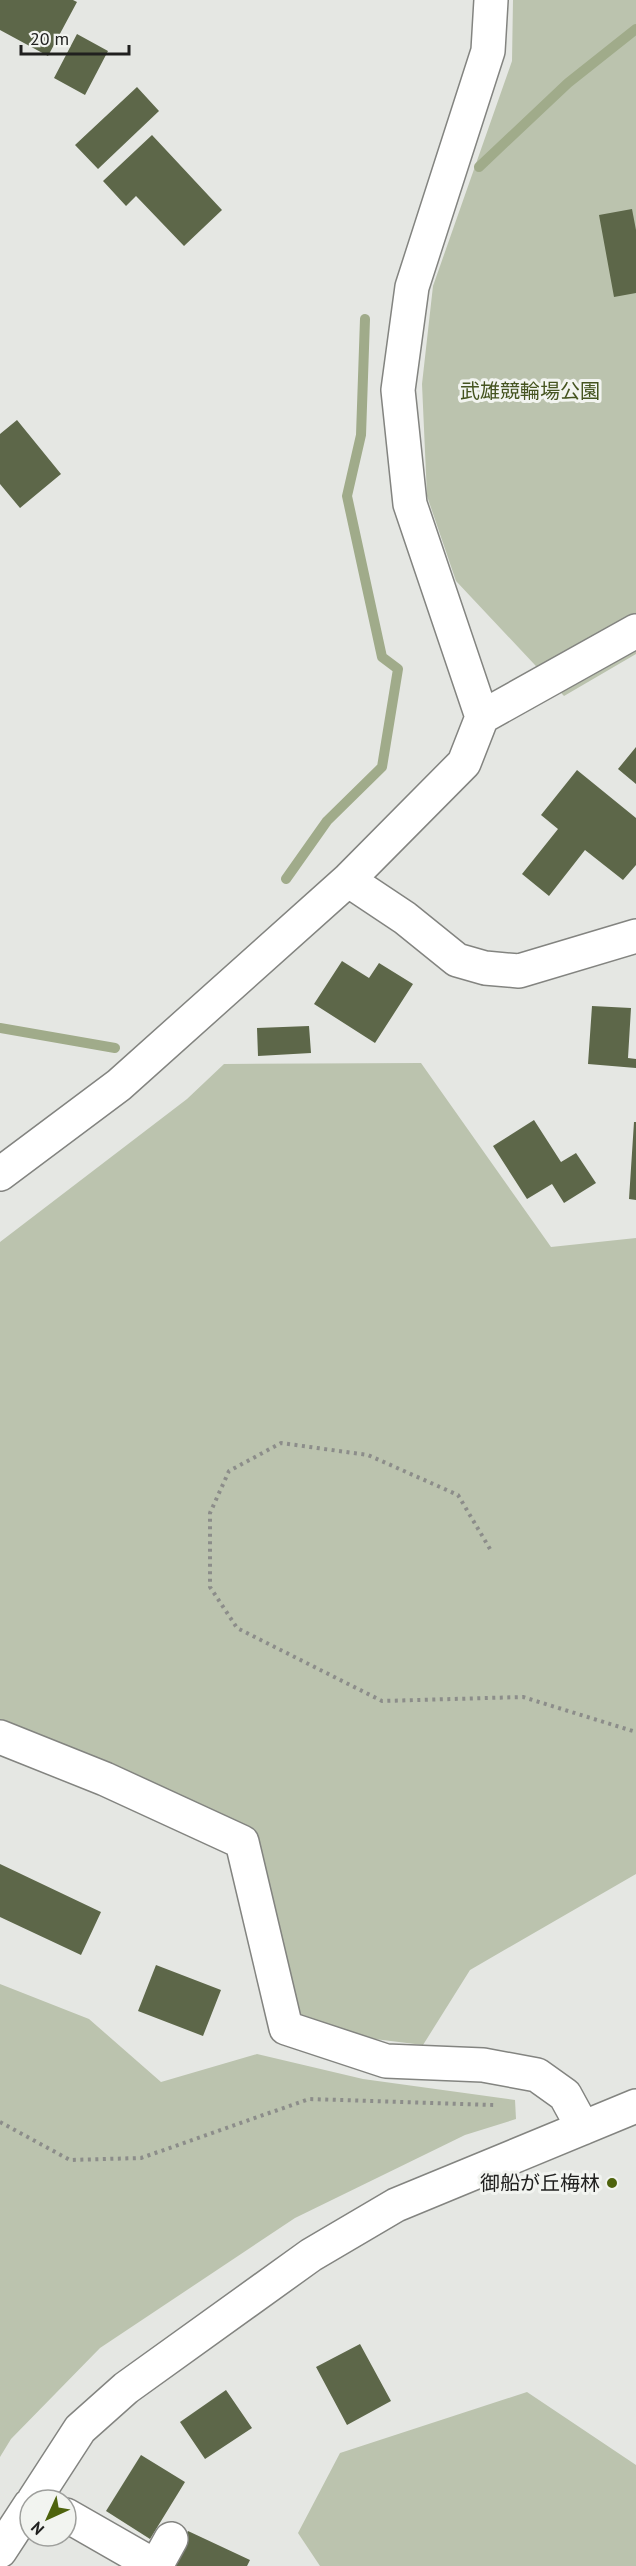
<svg xmlns="http://www.w3.org/2000/svg" width="636" height="2566" viewBox="0 0 636 2566" font-family="'PT Sans','Noto Sans JP',sans-serif">
<style>
.green{fill:#bbc3ae}
.lines{fill:none;stroke-linecap:round;stroke-linejoin:round}
.stream{stroke:#a0ab8a;stroke-width:10}
.building{fill:#5d6749}
.minor-casing{stroke:#838480;stroke-width:36}
.path{stroke:#8c8d8a;stroke-width:4;stroke-dasharray:3 4.5;stroke-linecap:butt}
.minor{stroke:#fff;stroke-width:33}
.poi-dot{fill:#4e630d;stroke:#f2f4f0;stroke-width:2}
.labels{text-anchor:middle;stroke-width:6;stroke-linejoin:round;paint-order:stroke}
.park-label{font-size:20px;fill:#455420;stroke:#f2f4f0}
.poi-label{font-size:20px;fill:#20201f;stroke:#f2f4f0;text-anchor:end}
</style>
<rect width="100%" height="100%" fill="#e5e7e3"/>
<path class="green" d="M513 0H636V654L564 696 456 581 427 496 422 384 433 286 512 61Z
M421 1063 551 1247 636 1238V1874L470 1970 423 2045 286 2028 242 1842 0 1737V1242L187 1099 224 1064Z
M0 1984 89 2019 161 2082 257 2054 363 2079 515 2100 516 2119 465 2135 295 2218 100 2348 11 2439 0 2457Z
M527 2392 636 2465V2566H320L298 2533 340 2453Z"/>
<g class="lines">
<path class="stream" d="M479 167 568 83 636 29
M286 879 327 821 382 767 398 669 382 657 347 496 361 435 365 319
M0 1028 115 1048"/>
</g>
<path class="building" d="M0 0H73L77 2 48 56 0 30Z
M77 34 108 51 85 95 54 78Z
M137 87 159 111 98 169 75 145Z
M152 135 222 210 184 246 136 196 126 206 103 181Z
M632 209 636 230V293L614 297 599 215Z
M17 420 61 474 20 508 0 484V434Z
M636 747V784L618 769Z
M577 770 636 818V865L623 880 585 850 549 896 522 874 558 829 541 815Z
M342 961 369 978 379 963 413 984 375 1043 314 1004Z
M592 1006 631 1008 628 1058 636 1059V1068L588 1064Z
M309 1026 311 1053 258 1056 257 1028Z
M534 1120 561 1162 576 1153 596 1183 564 1203 552 1184 527 1199 493 1146Z
M634 1122H636V1200L629 1199Z
M0 1864 101 1912 81 1955 0 1917Z
M156 1965 221 1990 203 2036 138 2011Z
M360 2344 391 2401 347 2425 316 2367Z
M226 2390 252 2428 205 2459 180 2422Z
M141 2455 185 2482 150 2539 106 2511Z
M188 2531 250 2560 247 2566H172Z"/>
<g class="lines">
<g class="minor-casing">
<path id="minor" d="M482 717 636 631
M348 880 405 918 457 960 485 968 519 971 636 936
M0 1174 119 1085 348 880 464 763 482 717 410 504 398 390 412 287 488 51 491 0
M0 1737 105 1779 242 1842 286 2028 386 2061 483 2065 537 2075 565 2095 583 2128
M34 2500 80 2429 126 2388 311 2255 396 2205 636 2106
M66 2515 155 2566
M0 2551 30 2505
M156 2566 171 2539"/>
</g>
<path class="path" d="M490 1549 458 1495 368 1455 281 1443 229 1471 210 1513V1587L237 1628 382 1701 523 1697 636 1732
M0 2122 70 2160 141 2158 309 2099 494 2105"/>
<use href="#minor" class="minor"/>
</g>
<circle class="poi-dot" cx="612" cy="2183" r="6"/>
<g class="labels">
<g class="park-label">
<text x="530" y="398">武雄競輪場公園</text>
</g>
<g class="poi-label">
<text x="600" y="2190">御船が丘梅林</text>
</g>
</g>
<g transform="translate(48 2518) rotate(225)"><circle r="28" fill="#f2f4f0" stroke="#9e9f9c" stroke-width="1.5"/>
<path d="M0-4.5L10 22L0 15L-10 22Z" fill="#4e630d"/>
<text y="-9" font-size="16" font-weight="bold" text-anchor="middle" fill="#20201f">N</text>
</g>
<path d="M21 45v9h108v-9" fill="none" stroke="#20201f" stroke-width="3"/>
<text x="30" y="45" font-size="18" fill="#20201f" stroke="#f2f4f0" stroke-width="4.5" paint-order="stroke">20 m</text>
</svg>
